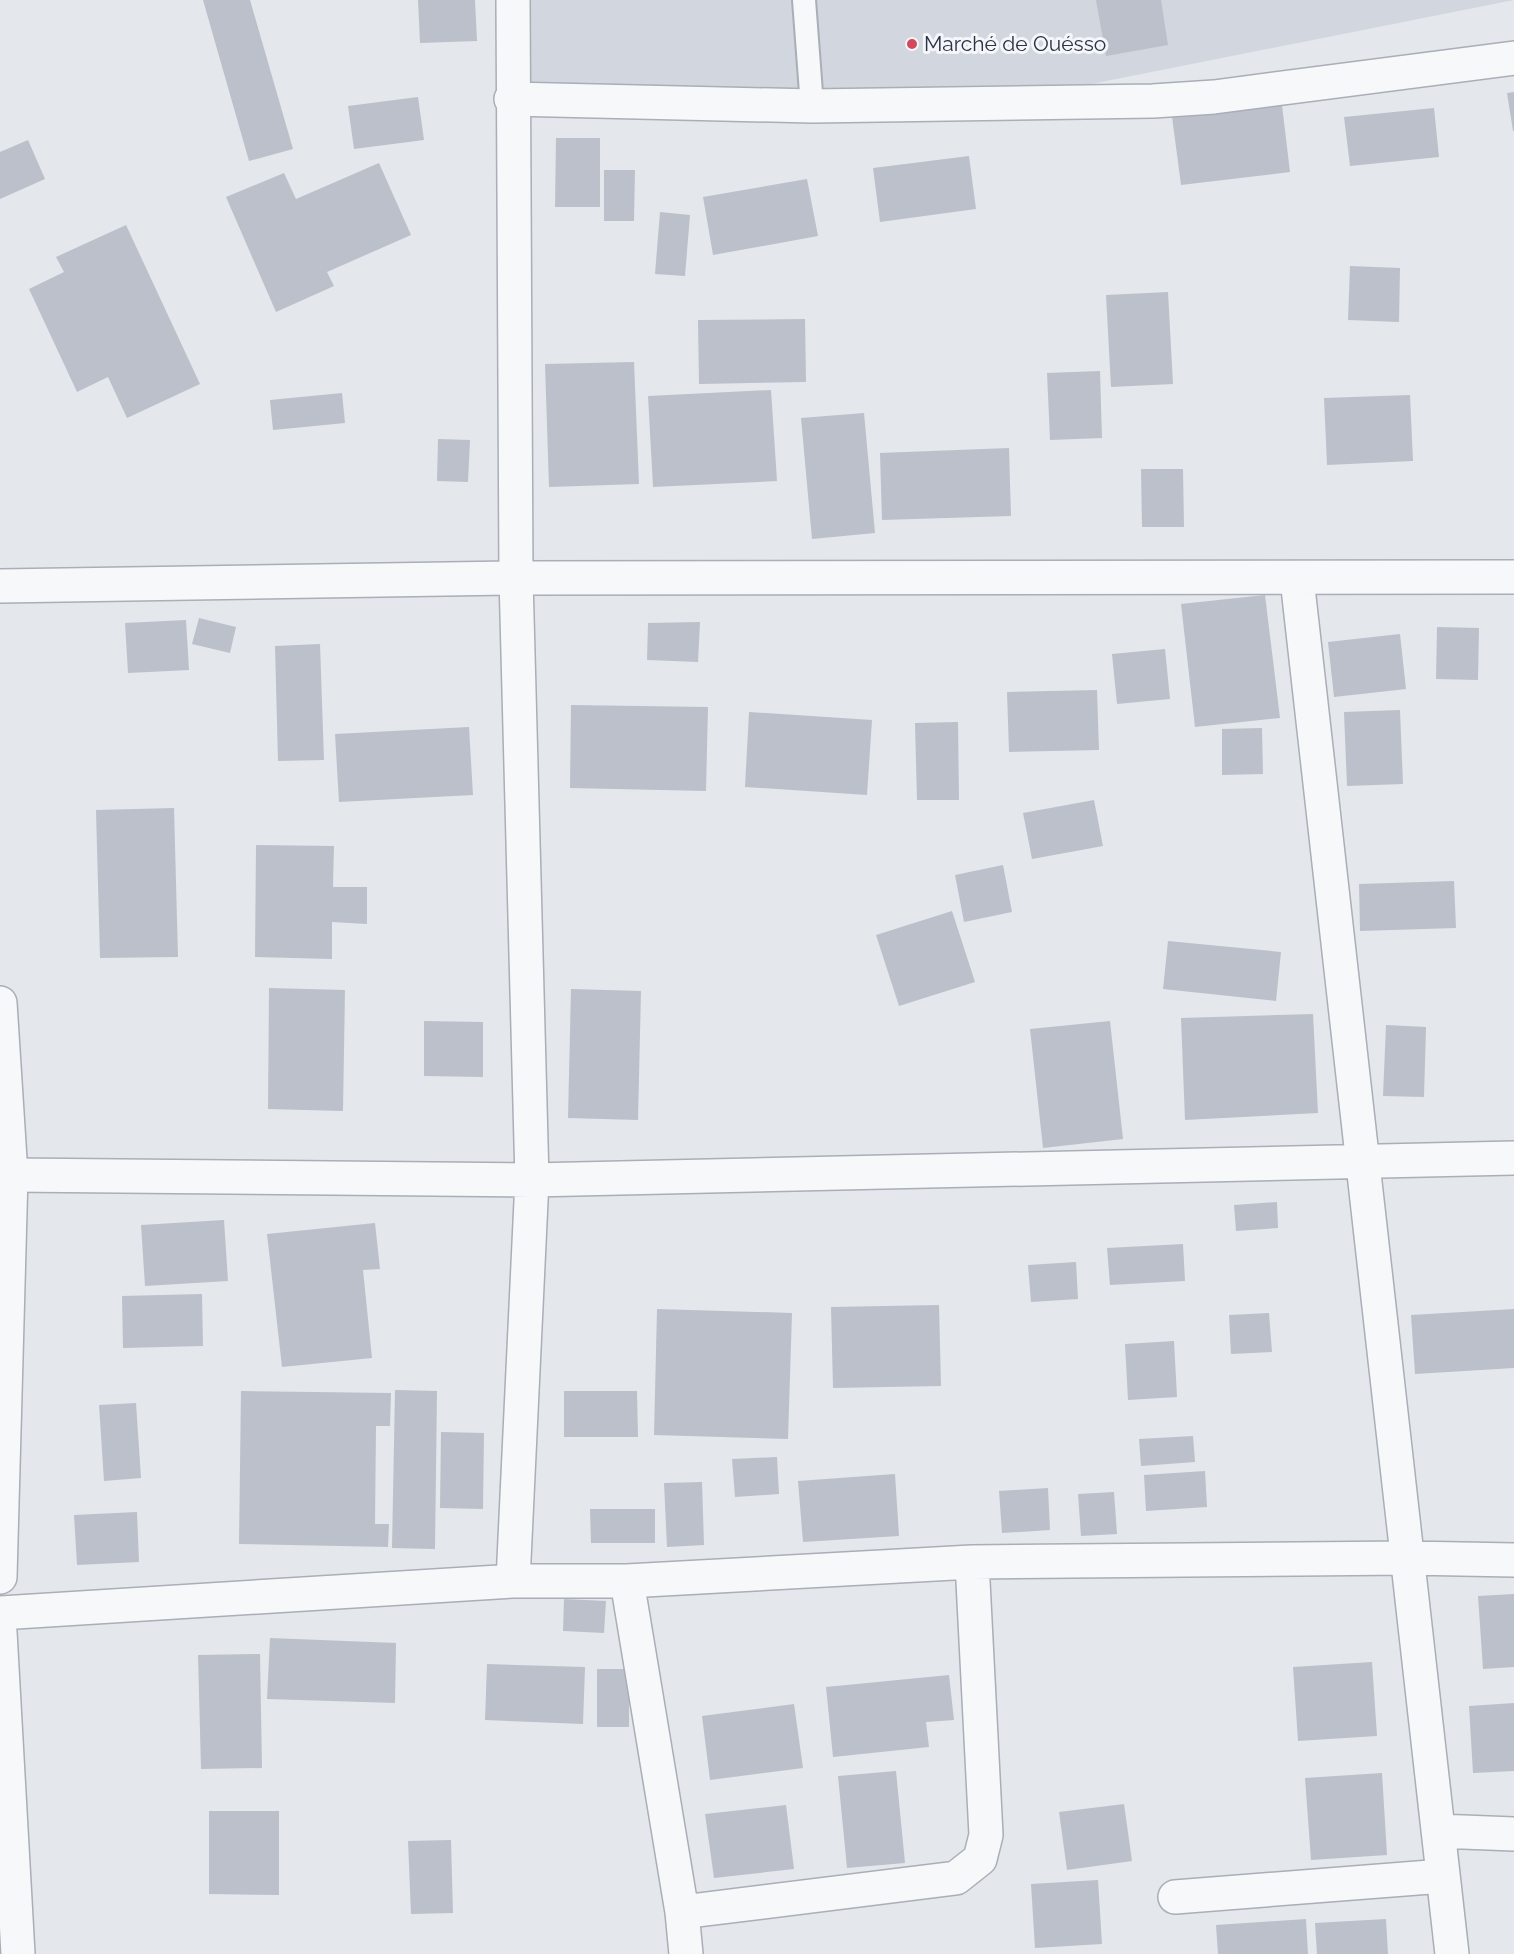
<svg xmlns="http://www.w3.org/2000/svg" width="1514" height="1954" viewBox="0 0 1514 1954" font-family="Raleway,sans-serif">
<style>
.built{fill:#d2d6de}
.building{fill:#bbc0ca}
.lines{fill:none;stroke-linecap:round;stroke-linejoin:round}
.service-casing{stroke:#a9aeb7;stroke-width:26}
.minor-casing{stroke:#a9aeb7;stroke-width:36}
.tertiary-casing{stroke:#a9aeb7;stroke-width:36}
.service{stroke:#f7f8fa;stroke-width:22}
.minor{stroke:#f7f8fa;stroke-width:33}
.tertiary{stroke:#f7f8fa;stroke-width:33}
.poi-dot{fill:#d1495b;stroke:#f4f6f9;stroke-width:2}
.labels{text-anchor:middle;stroke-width:6;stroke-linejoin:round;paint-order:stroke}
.poi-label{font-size:21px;fill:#2b3445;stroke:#f4f6f9;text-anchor:start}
</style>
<rect width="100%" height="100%" fill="#e4e7ec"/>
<path class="built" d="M529 0H1514L1071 88H529Z"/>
<path class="building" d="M203 0H250L293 149 249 161Z
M418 0H475L477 41 420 43Z
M1096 0H1161L1168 45 1106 56Z
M1514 92V131H1513L1507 93Z
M418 97 424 140 354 149 348 106Z
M1281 97 1290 172 1181 185 1171 109Z
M1434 108 1439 157 1350 166 1344 117Z
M556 138H600V207H555Z
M28 140 45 179 0 199V152Z
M969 156 976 209 880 222 873 168Z
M379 163 411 235 327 272 334 286 276 312 226 197 284 173 296 199Z
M604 170H635L634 221H604Z
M807 179 818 236 713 255 703 197Z
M660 212 690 215 685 276 655 274Z
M126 225 200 384 127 418 108 377 77 392 29 289 64 272 56 257Z
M1350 266 1400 268 1399 322 1348 320Z
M1168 292 1173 384 1111 387 1106 295Z
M805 319 806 382 699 384 698 320Z
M634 362 639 484 549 487 545 364Z
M1100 371 1102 438 1050 440 1047 373Z
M771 390 777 481 653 487 648 396Z
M342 393 345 423 273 430 270 400Z
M1410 395 1413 461 1327 465 1324 398Z
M864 413 875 533 812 539 801 418Z
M438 439 470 440 468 482 437 481Z
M1009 448 1011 516 882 520 880 453Z
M1141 469H1183L1184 527H1142Z
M1265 595 1280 718 1195 727 1181 604Z
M199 618 236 627 230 653 192 644Z
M186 620 189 670 128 673 125 623Z
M700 622 698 662 647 660 648 623Z
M1437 627 1479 628 1478 680 1436 679Z
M1400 634 1406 689 1334 697 1328 642Z
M320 644 324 760 278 761 275 646Z
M1165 649 1170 699 1117 704 1112 654Z
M1097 690 1099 750 1009 752 1007 692Z
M571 705 708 707 706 791 570 788Z
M1400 710 1403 784 1347 786 1344 712Z
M749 712 872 720 867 795 745 787Z
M958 722 959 800H917L915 723Z
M469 727 473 795 339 802 335 734Z
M1262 728 1263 774 1222 775V729Z
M1094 800 1103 846 1032 859 1023 813Z
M174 808 178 957 100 958 96 810Z
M256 845 334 846 333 887H367V924L332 922V959L255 957Z
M1003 865 1012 912 964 922 955 875Z
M1454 881 1456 928 1360 931 1359 884Z
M952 911 975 982 899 1006 876 935Z
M1168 941 1281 952 1276 1001 1163 989Z
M269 988 345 990 343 1111 268 1109Z
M571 989 641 991 638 1120 568 1118Z
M1313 1014 1318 1113 1185 1120 1181 1018Z
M424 1021 483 1022V1077L424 1076Z
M1110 1021 1123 1139 1043 1148 1030 1029Z
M1386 1025 1426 1027 1424 1097 1383 1096Z
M1277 1202 1278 1228 1236 1231 1234 1205Z
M224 1220 228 1281 145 1286 141 1225Z
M375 1223 380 1269 363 1270 372 1358 282 1367 267 1234Z
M1183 1244 1185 1281 1110 1285 1107 1248Z
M1076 1262 1078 1299 1031 1302 1028 1265Z
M202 1294 203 1346 123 1348 122 1296Z
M939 1305 941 1386 833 1388 831 1307Z
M657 1309 792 1313 788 1439 654 1435Z
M1514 1309V1368L1415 1374 1411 1315Z
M1269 1313 1272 1352 1231 1354 1229 1315Z
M1174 1341 1177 1397 1128 1400 1125 1344Z
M395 1390 437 1391 435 1549 392 1548Z
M241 1391 391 1393 390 1426H376L375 1524H389L388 1547 239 1544Z
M564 1391H637L638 1437H564Z
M136 1403 141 1478 104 1481 99 1405Z
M441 1432 484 1433 483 1509 440 1508Z
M1193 1436 1195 1462 1141 1466 1139 1439Z
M777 1457 779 1494 735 1497 732 1459Z
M1205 1471 1207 1507 1146 1511 1144 1475Z
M895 1474 899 1536 803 1542 798 1481Z
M702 1482 704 1545 667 1547 664 1483Z
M1048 1488 1050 1530 1002 1533 999 1491Z
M1114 1492 1117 1534 1081 1536 1078 1494Z
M590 1509H655V1543H591Z
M137 1512 139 1562 77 1565 74 1515Z
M1514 1594V1667L1483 1669 1478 1596Z
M564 1599 606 1601 604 1633 563 1631Z
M270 1638 396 1643 395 1703 267 1699Z
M260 1654 262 1768 201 1769 198 1655Z
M1372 1662 1377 1736 1298 1741 1293 1667Z
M487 1664 585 1667 583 1724 485 1720Z
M597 1669H629V1727H597Z
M949 1675 954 1720 926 1722 929 1747 833 1757 826 1687Z
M1514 1703V1771L1473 1773 1469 1706Z
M794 1704 803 1768 710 1780 702 1716Z
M896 1771 905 1863 847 1868 838 1776Z
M1382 1773 1387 1855 1311 1860 1305 1778Z
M1124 1804 1132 1861 1067 1870 1059 1812Z
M786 1805 794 1869 714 1878 705 1814Z
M209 1811H279V1895L209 1894Z
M451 1840 453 1913 411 1914 408 1841Z
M1098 1880 1102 1944 1035 1948 1031 1884Z
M1306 1919 1308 1954H1218L1216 1925Z
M1386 1919 1388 1954H1317L1315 1923Z"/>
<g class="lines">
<g class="service-casing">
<path id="service" d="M804 0 812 106"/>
</g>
<g class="minor-casing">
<path id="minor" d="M513 0 516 578 532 1180 513 1581
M511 99 812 106 1153 101 1214 97 1514 58
M1297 579 1452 1954
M0 586 516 578 1514 577
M11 1175 532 1180 1514 1158
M627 1581 682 1912 686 1954
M0 1613 513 1581H627L972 1562 1408 1558 1514 1560
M1438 1831 1514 1834
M1175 1897 1443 1876
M682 1912 956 1878 980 1859 986 1835 972 1562"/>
</g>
<g class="tertiary-casing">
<path id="tertiary" d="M0 1003 11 1175 0 1577
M0 1632 18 1954"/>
</g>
<use href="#service" class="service"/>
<use href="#minor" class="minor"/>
<use href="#tertiary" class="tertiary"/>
</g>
<circle class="poi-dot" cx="912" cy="44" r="6"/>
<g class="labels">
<g class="poi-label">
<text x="924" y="51">Marché de Ouésso</text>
</g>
</g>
</svg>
